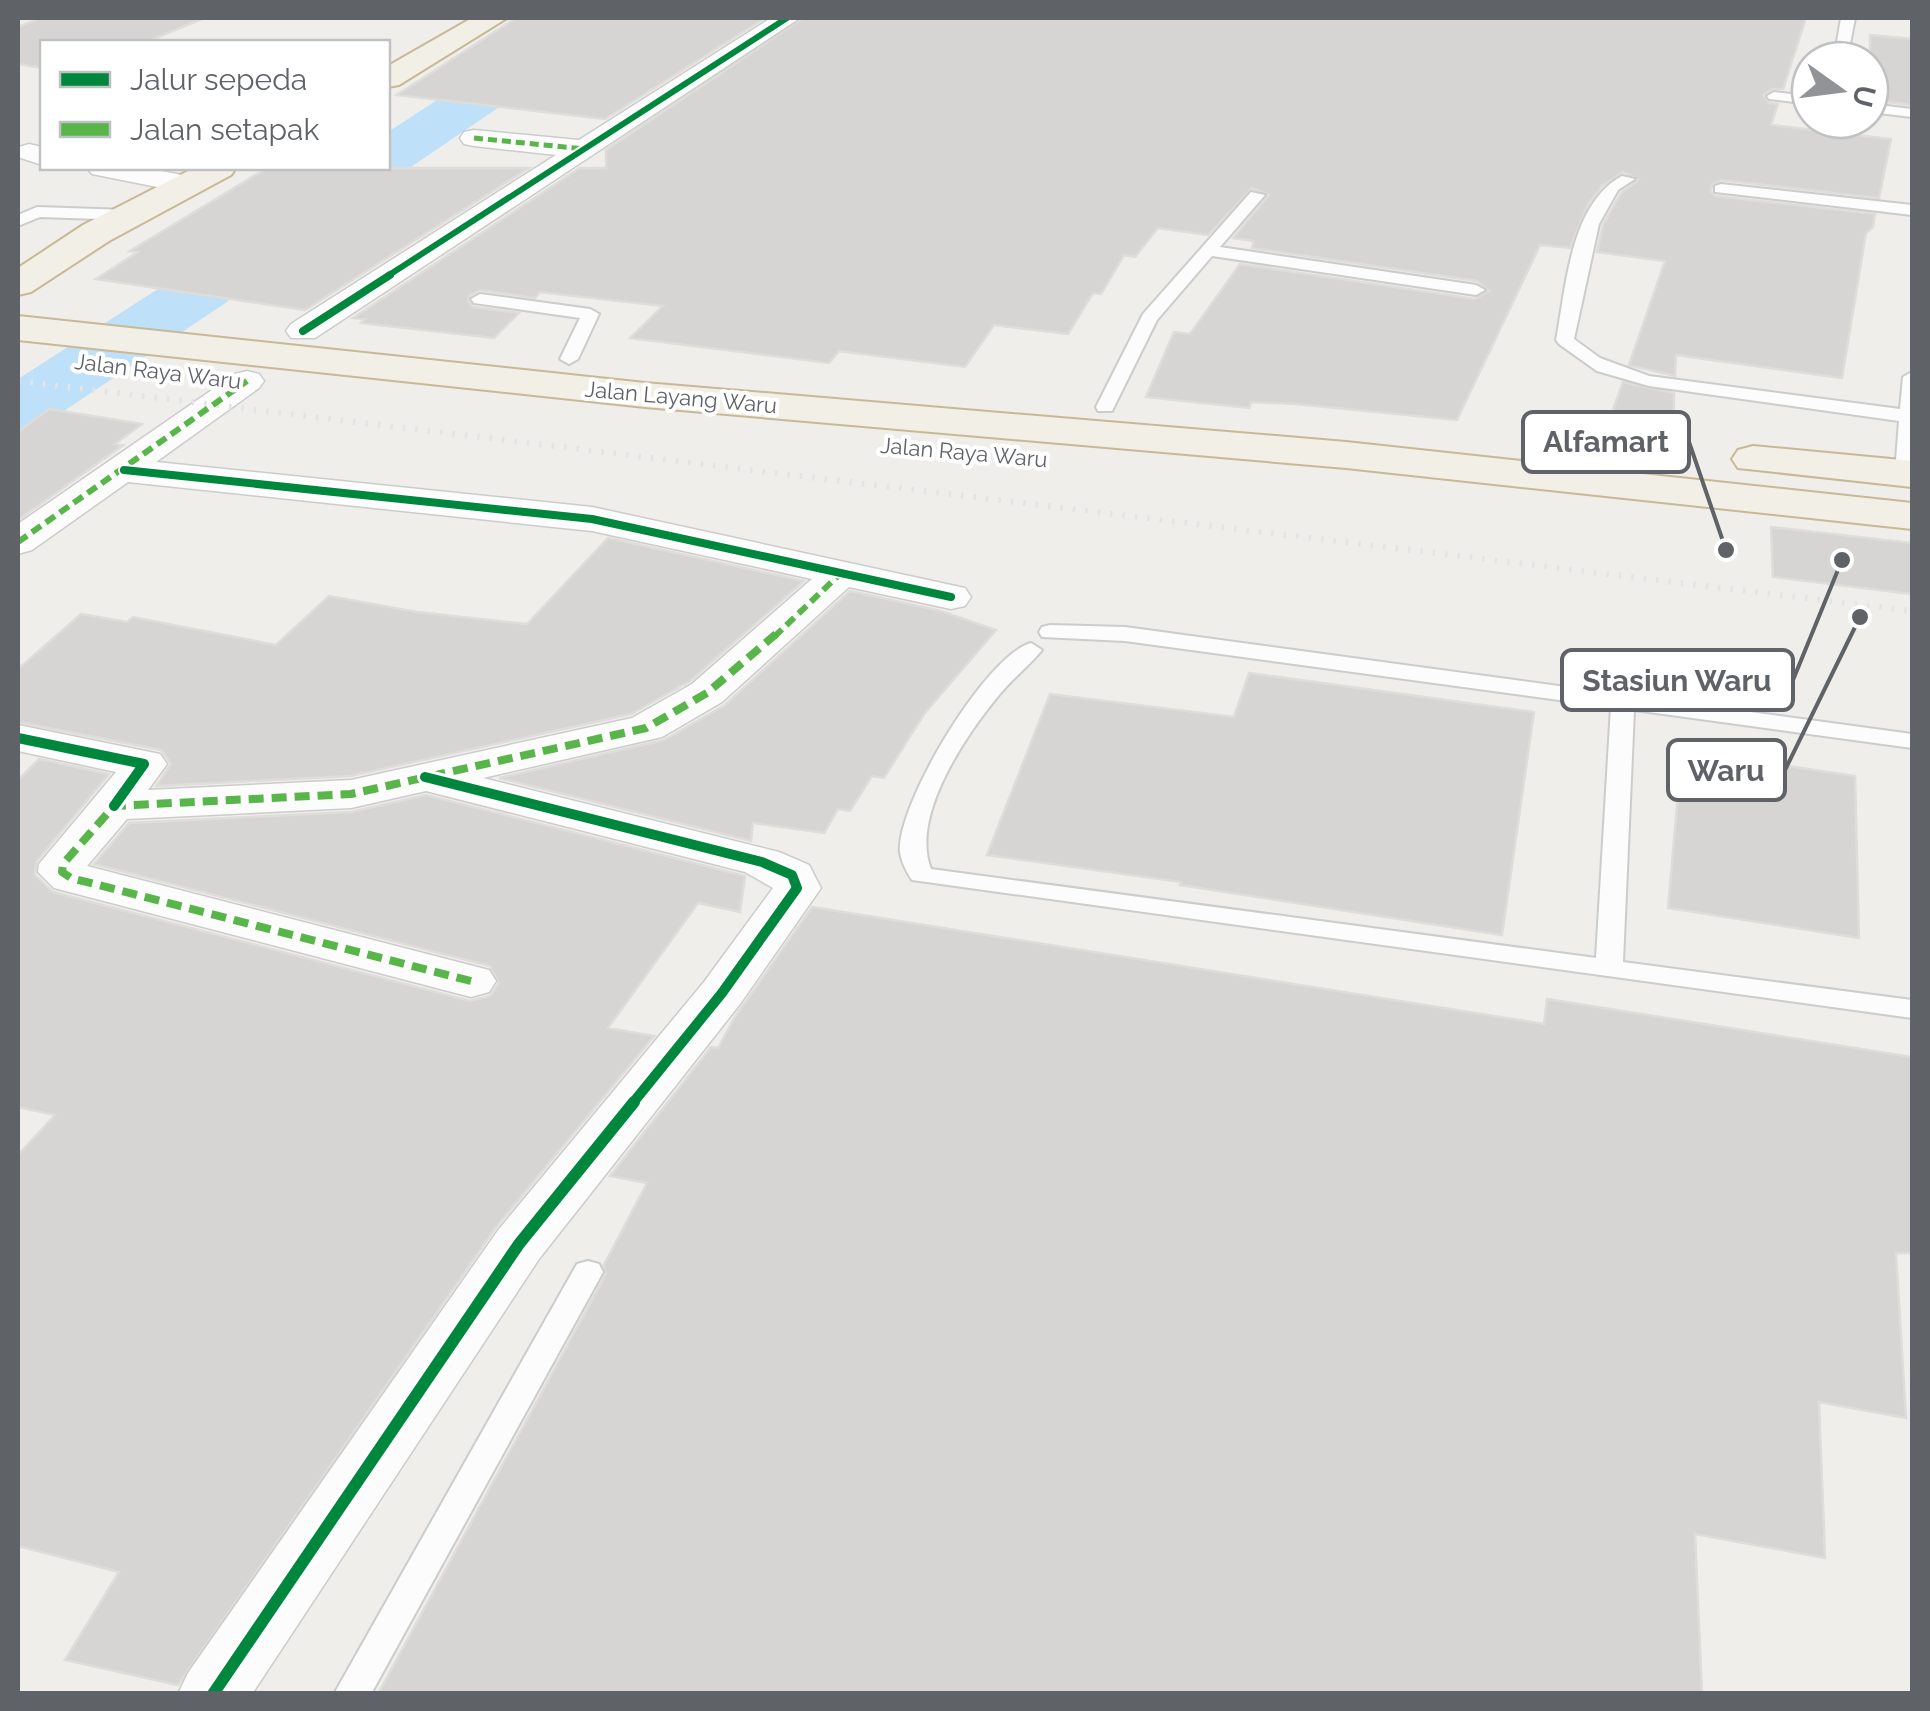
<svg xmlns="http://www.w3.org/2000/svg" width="1930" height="1711" viewBox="0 0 1930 1711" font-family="Raleway,sans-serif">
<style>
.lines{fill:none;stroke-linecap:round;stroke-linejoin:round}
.river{fill:#bfe0f9;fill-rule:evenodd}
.building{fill:#d6d5d3;stroke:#deddd9;stroke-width:2.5}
.service-casing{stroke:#cbcccc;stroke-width:4}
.minor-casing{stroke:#cbcccc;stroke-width:3}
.trunk-casing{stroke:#c8b996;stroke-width:4}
.service{fill:#fdfcfc;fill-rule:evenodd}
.minor{fill:#fdfcfc;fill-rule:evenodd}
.trunk{fill:#f2f0e6;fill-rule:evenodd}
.rail{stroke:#e4e4e4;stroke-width:6;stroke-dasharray:2.5 10;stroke-linecap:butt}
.quiet-far2{stroke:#58b549;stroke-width:5;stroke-dasharray:9 5;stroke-linecap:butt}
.quiet-far1{stroke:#58b549;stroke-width:6;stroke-dasharray:11 6;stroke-linecap:butt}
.quiet{stroke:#58b549;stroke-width:8;stroke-dasharray:15 8;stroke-linecap:butt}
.cycleway-far3-casing{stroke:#fff;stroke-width:10}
.cycleway-far2-casing{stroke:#fff;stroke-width:12}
.cycleway-far1-casing{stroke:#fff;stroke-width:16}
.cycleway-casing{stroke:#fff;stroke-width:19}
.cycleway-far3{stroke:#00873e;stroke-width:6}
.cycleway-far2{stroke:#00873e;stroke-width:8}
.cycleway-far1{stroke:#00873e;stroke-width:10}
.cycleway{stroke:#00873e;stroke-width:12}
.labels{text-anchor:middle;stroke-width:8;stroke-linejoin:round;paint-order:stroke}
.far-street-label{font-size:22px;fill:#5f6368;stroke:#fff}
.leader{fill:none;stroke:#5f6368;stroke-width:4}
.callout-dot{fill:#5f6368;stroke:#fff;stroke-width:4}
.callout{fill:#fff;stroke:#5f6368;stroke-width:4}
.callout-label{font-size:30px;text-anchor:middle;font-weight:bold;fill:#5f6368}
</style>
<rect width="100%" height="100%" fill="#efeeea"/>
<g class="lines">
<path class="river" d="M563 18H621L614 29 408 169 399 172 393 180 224 304 43 425 18 431V379L178 276 334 168H388V132Z"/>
</g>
<path class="building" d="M41 18H204L146 42H42V68L18 64V27Z
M516 18H765L605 119 397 95Z
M803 18H1806L1783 89H1772L1763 95 1769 103 1778 104 1771 125 1891 139 1879 198 1721 180 1712 184 1711 192 1715 196 1875 214 1873 227 1866 233 1842 378 1676 355 1675 376 1629 365 1665 261 1597 252 1603 225 1621 193 1639 180 1623 172 1602 186 1588 204 1570 248 1540 245 1457 420 1296 404 1251 402 1249 408 1146 397 1174 332 1190 334 1240 264 1475 299 1489 291 1477 281 1252 248 1254 241 1233 238 1269 195 1252 188 1208 235 1158 228 1135 257 1124 255 1101 294 1093 293 1068 334 994 325 965 367 839 351 829 363 630 338 663 306 540 292 535 298 480 290 469 296 468 301 473 307 519 313 494 338 361 323 365 319 353 318 580 168H606V150Z
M1870 35 1912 39V105L1870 100Z
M267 168H529L305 310 96 279 138 252 130 251Z
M1623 382 1674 393 1673 439 1605 432Z
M49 409 142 424 115 444 123 445 18 520V432Z
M1771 527 1912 543V594L1773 577Z
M608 538 804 581 690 681 631 714 350 776 156 786 171 764 161 750 18 722V669L81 614 127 622 133 617 276 645 329 596 417 612 527 624Z
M850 591 941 611 996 630 924 714 884 778 872 776 850 811 838 809 824 833 753 823 751 841 499 778 664 740 725 705Z
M1249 673 1534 712 1502 935 1180 885 1181 882 987 855 1050 694 1234 717Z
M1682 750 1855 776 1859 938 1668 908Z
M39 759 109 774 36 862 35 875 53 892 470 1001 490 996 499 983 490 966 94 864 129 823 351 812 426 795 745 876 740 912 698 903 608 1028 654 1036 496 1227 178 1685 65 1660 119 1572 18 1546V1155L55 1115 18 1107V780Z
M812 907 1544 1024 1547 999 1912 1057V1253H1896L1906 1418 1819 1402 1825 1558 1695 1534 1702 1694H378L606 1274 604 1265 647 1183 610 1176 711 1047 718 1048 735 1017Z"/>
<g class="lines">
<g class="service-casing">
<path id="service" d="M1841 18H1855L1847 59 1834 60Z
M1774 92 1810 96V104L1769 99 1767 96Z
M1870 104 1912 109V117L1870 112Z
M1622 176 1635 179 1618 190 1599 224 1574 339 1600 358 1649 376 1900 409 1903 377 1912 372V477L1905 479 1895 473 1899 421 1649 386 1597 371 1559 344 1556 340C1566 288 1570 204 1622 176Z
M1721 184 1912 205V215L1715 192V186Z
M1251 192 1265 195 1220 247 1476 285 1485 290 1476 295 1212 256 1157 320 1112 411H1098L1096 407 1143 314Z
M37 207 128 210 136 215 128 220 40 217 18 226V215Z
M480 294 590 309 599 314 578 359 569 364 560 359 580 318 474 303 471 299Z
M1050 625 1125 627 1912 734V748L1634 710 1623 962 1912 1000V1018L912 880C907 873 901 861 900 852 896 805 986 655 1031 643L1042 650C1029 666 1012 679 999 695 966 735 910 816 931 869L1596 958 1611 707 1125 641 1042 637 1039 632 1042 627Z
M588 1261 599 1264 603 1272 371 1694H334L577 1264Z"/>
</g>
<g class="minor-casing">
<path id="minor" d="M771 18H800L315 338H291L286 331 291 324 556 155 474 146 464 144 460 138 464 132 474 130 579 140Z
M29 144 42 147V165L18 157 19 147Z
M87 168H146L197 178 202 184 197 190 187 193 92 174Z
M247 371 259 374 264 381 259 388 156 462 592 507 951 585 965 588 971 597 965 606 951 609 849 587 722 702 662 737 483 778 779 852 809 865 821 888 740 1004 539 1259 252 1694H178L188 1673 499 1229 704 982 773 888 745 872 426 791 351 808 127 819 87 866 489 970 496 981 489 992 471 997 54 888 38 872 39 864 116 772 18 751V725L160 754 167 764 148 790 351 780 632 718 692 684 812 579 592 531 128 482 32 550 18 554V524L235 374Z"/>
</g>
<g class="trunk-casing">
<path id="trunk" d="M472 18H507L399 85 388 87V66Z
M194 168H236L231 175 109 241 31 292 18 295V268L83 225Z
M18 316 645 383 1346 442 1912 503V529L1346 468 645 407 18 340Z
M1753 446 1912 461V487L1738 468 1732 459 1738 450Z"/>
</g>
<use href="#service" class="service"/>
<use href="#minor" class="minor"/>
<use href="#trunk" class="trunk"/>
<path class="rail" d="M18 381 1912 611"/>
<path class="quiet-far2" d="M474 138 585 149"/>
<path class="quiet-far1" d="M18 542 247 381
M774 637 840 574"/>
<path class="quiet" d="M471 981 71 878 62 872 63 864 114 806 351 794 646 728 707 693 776 634"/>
<g class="cycleway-far3-casing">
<path id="cycleway-far3" d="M386 277 787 18"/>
</g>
<g class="cycleway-far2-casing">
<path id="cycleway-far2" d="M303 331 390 275
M124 470 592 519 951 597"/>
</g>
<g class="cycleway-far1-casing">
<path id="cycleway-far1" d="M18 738 144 764 114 806
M425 777 762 862 792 875 797 888 722 993 632 1104"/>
</g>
<g class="cycleway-casing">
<path id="cycleway" d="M213 1694 519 1244 634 1102"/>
</g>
<use href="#cycleway-far3" class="cycleway-far3"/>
<use href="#cycleway-far2" class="cycleway-far2"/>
<use href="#cycleway-far1" class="cycleway-far1"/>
<use href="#cycleway" class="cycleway"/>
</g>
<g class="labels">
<g class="far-street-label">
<text transform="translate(158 371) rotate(7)" y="8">Jalan Raya Waru</text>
<text transform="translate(681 397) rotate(5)" y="8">Jalan Layang Waru</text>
<text transform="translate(964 452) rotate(5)" y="8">Jalan Raya Waru</text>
</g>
</g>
<path class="leader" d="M1726 550L1689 442M1842 560L1793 680M1860 617L1785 770"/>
<g class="callout-dot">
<circle cx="1726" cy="550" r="10"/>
<circle cx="1842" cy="560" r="10"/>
<circle cx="1860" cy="617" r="10"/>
</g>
<g class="callout">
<rect x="1523" y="412" width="166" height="60" rx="10"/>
<rect x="1562" y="650" width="231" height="60" rx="10"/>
<rect x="1668" y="740" width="117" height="60" rx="10"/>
</g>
<g class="callout-label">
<text x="1606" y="452">Alfamart</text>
<text x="1677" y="691">Stasiun Waru</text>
<text x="1726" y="781">Waru</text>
</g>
<rect width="1930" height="1711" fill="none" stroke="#5f6368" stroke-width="40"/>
<rect x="40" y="40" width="350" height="130" fill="#ffffff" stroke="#bfc1c3" stroke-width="2.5"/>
<rect x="60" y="72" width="50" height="15" fill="#00873e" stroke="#bfc1c3" stroke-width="2.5"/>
<text x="130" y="90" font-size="30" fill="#5f6368">Jalur sepeda</text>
<rect x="60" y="122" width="50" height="15" fill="#58b549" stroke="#bfc1c3" stroke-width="2.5"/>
<text x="130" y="140" font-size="30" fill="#5f6368">Jalan setapak</text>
<g transform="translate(1840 90) rotate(104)"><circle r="48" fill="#ffffff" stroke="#bfc1c3" stroke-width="2.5"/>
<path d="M0-8L18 38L0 25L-18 38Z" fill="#919496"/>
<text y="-15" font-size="28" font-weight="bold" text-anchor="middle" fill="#5f6368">U</text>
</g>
</svg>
